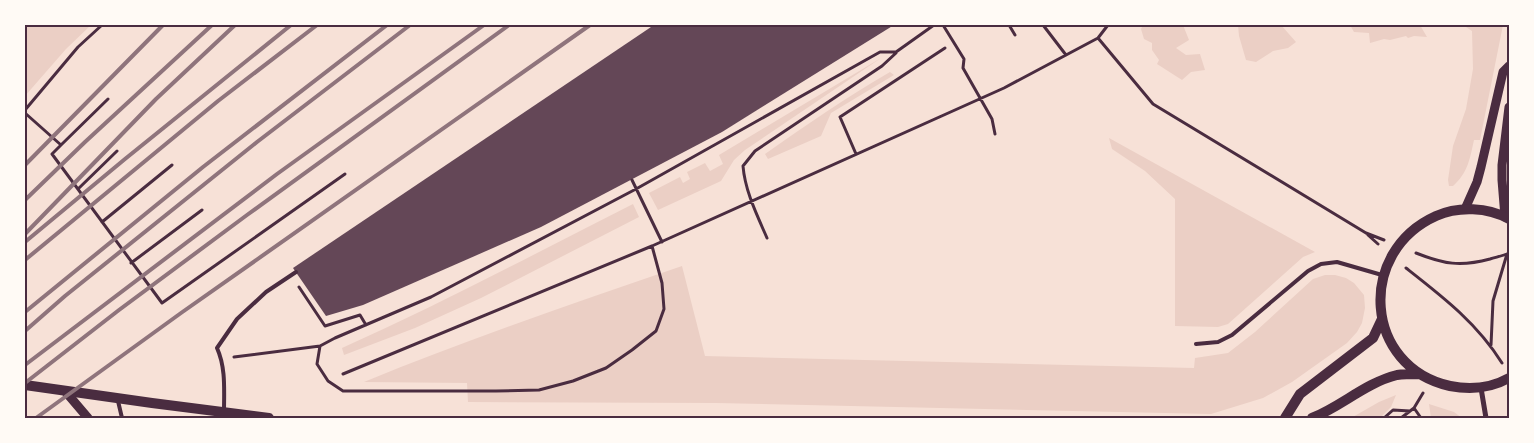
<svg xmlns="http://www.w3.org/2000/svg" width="1534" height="443" viewBox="0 0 1534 443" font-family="'Times New Roman',serif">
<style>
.green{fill:#ebcfc5}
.building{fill:#644757}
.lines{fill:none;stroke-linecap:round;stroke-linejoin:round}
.path{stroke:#4a2c40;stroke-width:3}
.service{stroke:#4a2c40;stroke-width:4}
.minor{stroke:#4a2c40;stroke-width:5}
.tertiary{stroke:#4a2c40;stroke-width:9}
.secondary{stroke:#4a2c40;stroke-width:10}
.rail{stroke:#8f747c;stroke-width:4}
.neatline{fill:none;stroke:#4a2c40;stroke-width:2}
</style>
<rect width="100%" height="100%" fill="#f7e1d7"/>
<path class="green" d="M25 25H91L66 49 25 96Z
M1143 25H1183L1189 40 1176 48 1186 55 1200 54 1205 70 1191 72 1182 80 1157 64 1159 60 1152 50V43L1144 39 1141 29Z
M1238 25H1281L1296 42 1288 48 1273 51 1256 62 1246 60 1239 36Z
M1350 25H1420L1427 37 1414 36 1408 38 1406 36 1390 40 1384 39 1370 43 1369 33 1354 32Z
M1463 25H1503L1480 140H1474C1470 158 1468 173 1453 186H1449L1448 180 1453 146 1466 109 1473 69 1472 31Z
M881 58 745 150 734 160 721 181 658 210 649 193 680 177 683 183 690 179 687 172 705 163 710 171 723 164 719 155Z
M890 72 894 75 831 113 821 136 768 159 765 154C806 125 847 97 890 72Z
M1109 138 1315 252 1303 257 1228 324 1218 327 1175 326V199L1145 171 1112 149Z
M633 204 639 217 481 298 415 328 344 355 342 348C441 304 536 253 633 204Z
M682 266 705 356 1194 368 1195 358 1228 353 1255 332 1313 279 1325 275H1335L1346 278 1354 283 1364 295 1365 308 1362 323 1357 332 1347 343 1292 382 1263 398 1211 414 716 403 468 402 467 383 364 382C468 339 575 303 682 266Z
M1396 395 1391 407 1380 418H1351L1379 402Z
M1429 404 1454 412 1462 418H1431Z"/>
<path class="building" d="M654 25H894L722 132 541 227 363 305 326 316 293 268Z"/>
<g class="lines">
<path class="path" d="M943 25 964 59 963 68 992 119 995 134
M1009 25 1015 35
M1043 25 1066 55
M1098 38 1153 104 1366 233 1384 240
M25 110 78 47 102 25
M25 113 61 145 52 154 162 303 345 174
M61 145 108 99
M856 154 840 117 945 48
M632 180 662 242
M78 189 117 151
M102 222 172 165
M1368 235 1378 244
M767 238C757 215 745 191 743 166L755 151 882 66 896 53
M652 246 662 283 664 309 656 331 632 350 606 368 573 381 539 390 496 391H343L328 381 317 364 320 346 335 338 431 297 636 189 880 52H896L934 25
M1416 253C1444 264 1460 267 1490 259 1496 257 1503 256 1509 253
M131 263 202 210
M1406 268C1443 297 1477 323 1502 363
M299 287 325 326 360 315 366 325
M1491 345 1493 301 1507 254
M234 357 320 346
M343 374 652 246 1004 88 1098 38 1108 25
M1384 418 1393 410 1410 411
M1401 418 1414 408
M1421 418 1414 408 1423 393"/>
<path class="service" d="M1196 344 1218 342 1232 335 1308 271 1321 264 1337 262 1382 275
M118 401 122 418
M224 412C224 390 226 368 217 348L237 319 266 292 296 272"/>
<path class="minor" d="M1481 388 1486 418"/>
<path class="tertiary" d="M1465 209 1477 182 1481 167 1503 72 1509 66
M1505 217 1502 180V165L1509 107
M65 391 88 418"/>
<path class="secondary" d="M1509 219C1488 207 1458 206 1436 216 1356 252 1364 367 1450 386 1470 390 1491 388 1509 378
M25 385 152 403 269 418
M1285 418 1300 394 1373 338 1382 319
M1312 418C1342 406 1365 383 1397 375 1404 374 1413 374 1420 374"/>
<path class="rail" d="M25 165 163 25
M25 200 85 142 212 25
M25 234 156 99 235 25
M25 242 125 159 291 25
M25 260 218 101 317 25
M25 312 203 167 387 25
M25 331 65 296 257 142 410 25
M25 365 277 174 484 25
M25 383 119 310 247 215 509 25
M36 418 181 313 590 25"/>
</g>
<rect width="1534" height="443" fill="none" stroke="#fffaf5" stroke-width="52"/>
<rect x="26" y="26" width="1482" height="391" class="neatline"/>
</svg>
